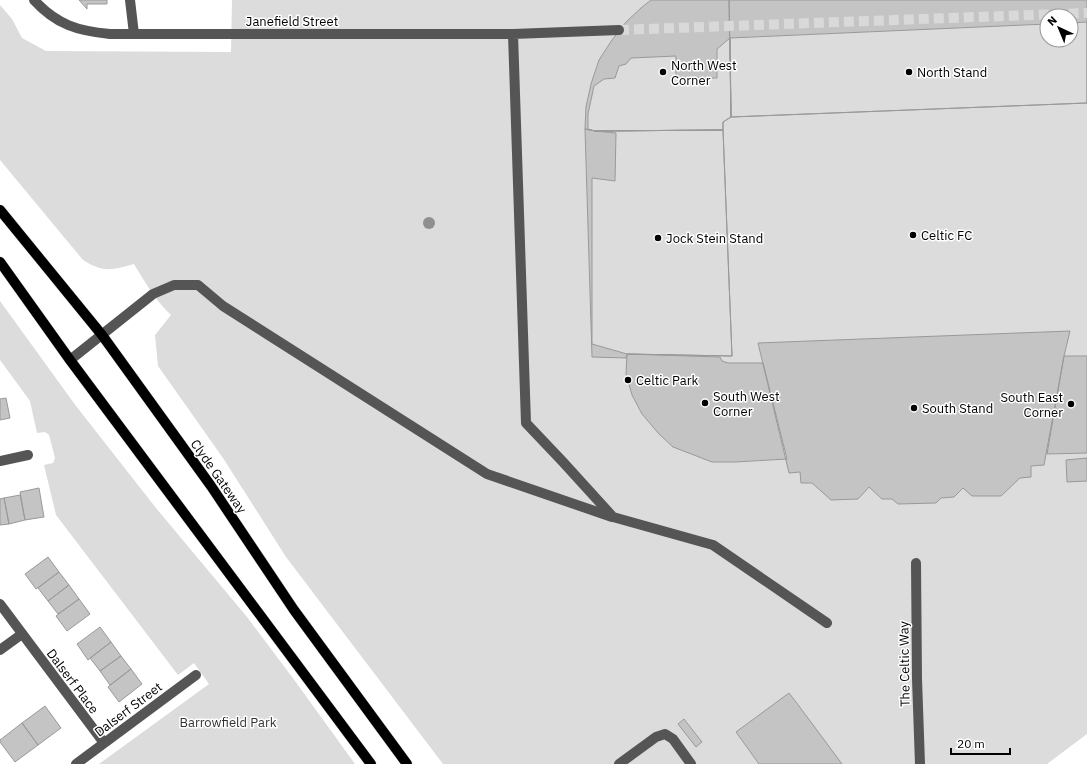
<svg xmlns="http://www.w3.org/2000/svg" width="1087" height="764" viewBox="0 0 1087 764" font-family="'IBM Plex Sans',sans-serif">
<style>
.green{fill:#dcdcdc;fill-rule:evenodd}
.building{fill:#c4c4c4;stroke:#999;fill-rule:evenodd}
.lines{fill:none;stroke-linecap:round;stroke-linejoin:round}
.minor-tunnel{stroke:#d9d9d9;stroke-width:10;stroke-dasharray:10 5;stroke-linecap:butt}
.major-casing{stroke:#dbdbdb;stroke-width:11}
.minor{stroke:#555;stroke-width:10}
.major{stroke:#000;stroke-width:10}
.tree{fill:#8f8f8f}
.poi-dot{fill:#000;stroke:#fff;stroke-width:1.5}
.labels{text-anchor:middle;stroke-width:3;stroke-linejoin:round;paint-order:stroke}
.street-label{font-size:13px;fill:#000;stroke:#fff}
.poi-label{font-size:13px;fill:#000;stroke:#fff;text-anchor:start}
.park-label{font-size:13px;fill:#333;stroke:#fff}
</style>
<rect width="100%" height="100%" fill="#fff"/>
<path class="green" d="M232 0H1087V734L1047 764H443L286 557 223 458 158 366 155 335 171 315C155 300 145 282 134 264 112 270 103 273 83 260L0 160V5L12 19 22 38 46 51 231 52ZM1047 16H1071V40H1047Z
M0 301 76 406 156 508 247 617 295 681 355 764H99L209 684 194 663 178 675 56 515 44 465 53 463 55 458 49 435 45 432 37 433 30 401 0 360Z"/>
<path class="building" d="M79 0H107V4H87V9Z
M651 0H729L731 117 723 122V130L595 131 585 129 586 107 591 84 599 60 612 40 626 22 641 8Z
M729 0H1087V103L731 117ZM1047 16H1071V40H1047Z
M1087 22V103L731 117 730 38 1047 24V40H1071V23Z
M730 38 731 117 723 122V130L595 131 588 129V114L594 86 604 79 615 78 619 66 626 64 631 58 676 56V78H717V49Z
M585 129 595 131 723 130 732 356 627 354 626 358 592 357Z
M723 130 732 356 627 354 592 344V178L615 181 616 133 595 131Z
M1070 331 1064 356 1044 465 1031 466V477L1020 478 1001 496H972L963 488 954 497 941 498 936 503 898 504 892 499H882L869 487 858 499 831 500 812 483H801L800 472 789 473 758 343Z
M627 354 720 357 722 361 728 363H763L787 459 735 462H712L673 447 659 434 642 414 632 395 626 374Z
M1064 356H1087V453L1047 454Z
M6 398 10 418 0 420V399Z
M1087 458V481L1067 482 1066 460Z
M39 488 44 517 25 520 20 492Z
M20 495 25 520 9 524 4 498Z
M4 498 9 524 0 525V499Z
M48 557 59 572 36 589 25 574Z
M59 572 69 585 48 601 38 588Z
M69 585 79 599 58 614 48 601Z
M79 599 90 614 67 631 56 616Z
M100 627 111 642 88 660 77 644Z
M111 642 121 656 100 671 90 658Z
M121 656 131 669 110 685 100 671Z
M131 669 142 684 119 702 108 687Z
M789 693 799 706 842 764H759L736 732Z
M45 706 61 728 38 745 22 723Z
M684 719 702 742 696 747 678 724Z
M22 723 38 745 15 762 0 742V740Z"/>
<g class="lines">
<path class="minor-tunnel" d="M619 30 1087 13"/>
<g class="major-casing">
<path id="major" d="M0 210 102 335 211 486 294 610 407 764
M0 262 70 360 371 764"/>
</g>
<path class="minor" d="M34 0C57 25 78 31 110 34H513L619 30
M130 0 134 34
M513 34 526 423 563 462 613 517 713 545 827 623
M70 360 153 294 174 285H198L223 306 487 474 612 517
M0 461 28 455
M916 563 917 679 920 764
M0 604 104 743
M0 650 22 634
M76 764 196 675
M619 764 656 737 665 734 673 739 691 764"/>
<use href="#major" class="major"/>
</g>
<circle class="tree" cx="429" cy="223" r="6"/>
<g class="poi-dot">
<circle cx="663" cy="72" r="4"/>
<circle cx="909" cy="72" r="4"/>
<circle cx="913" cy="235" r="4"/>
<circle cx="658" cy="238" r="4"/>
<circle cx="628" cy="380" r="4"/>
<circle cx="705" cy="403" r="4"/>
<circle cx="1071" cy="404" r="4"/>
<circle cx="914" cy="408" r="4"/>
</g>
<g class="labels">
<g class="street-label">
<text x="292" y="26">Janefield Street</text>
<text transform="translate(219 476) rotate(55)" y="5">Clyde Gateway</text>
<text transform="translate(904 664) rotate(-91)" y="5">The Celtic Way</text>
<text transform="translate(73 681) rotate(53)" y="5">Dalserf Place</text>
<text transform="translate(128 709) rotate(-37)" y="5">Dalserf Street</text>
</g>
<g class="poi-label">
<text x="671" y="70">North West<tspan x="671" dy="15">Corner</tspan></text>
<text x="917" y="77">North Stand</text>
<text x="921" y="240">Celtic FC</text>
<text x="666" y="243">Jock Stein Stand</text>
<text x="636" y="385">Celtic Park</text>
<text x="713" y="401">South West<tspan x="713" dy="15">Corner</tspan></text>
<text x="1063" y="402" text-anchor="end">South East<tspan x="1063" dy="15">Corner</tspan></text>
<text x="922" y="413">South Stand</text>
</g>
<g class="park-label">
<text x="228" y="727">Barrowfield Park</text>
</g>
</g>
<g transform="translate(1059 28) rotate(316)"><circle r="19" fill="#ffffff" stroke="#999999"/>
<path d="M0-3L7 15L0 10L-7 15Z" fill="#000000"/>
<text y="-6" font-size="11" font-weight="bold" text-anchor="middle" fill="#000000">N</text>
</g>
<path d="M951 748v6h59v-6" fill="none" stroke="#000000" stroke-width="2"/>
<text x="957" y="748" font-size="12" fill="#000000" stroke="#ffffff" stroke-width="3" paint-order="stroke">20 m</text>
</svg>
